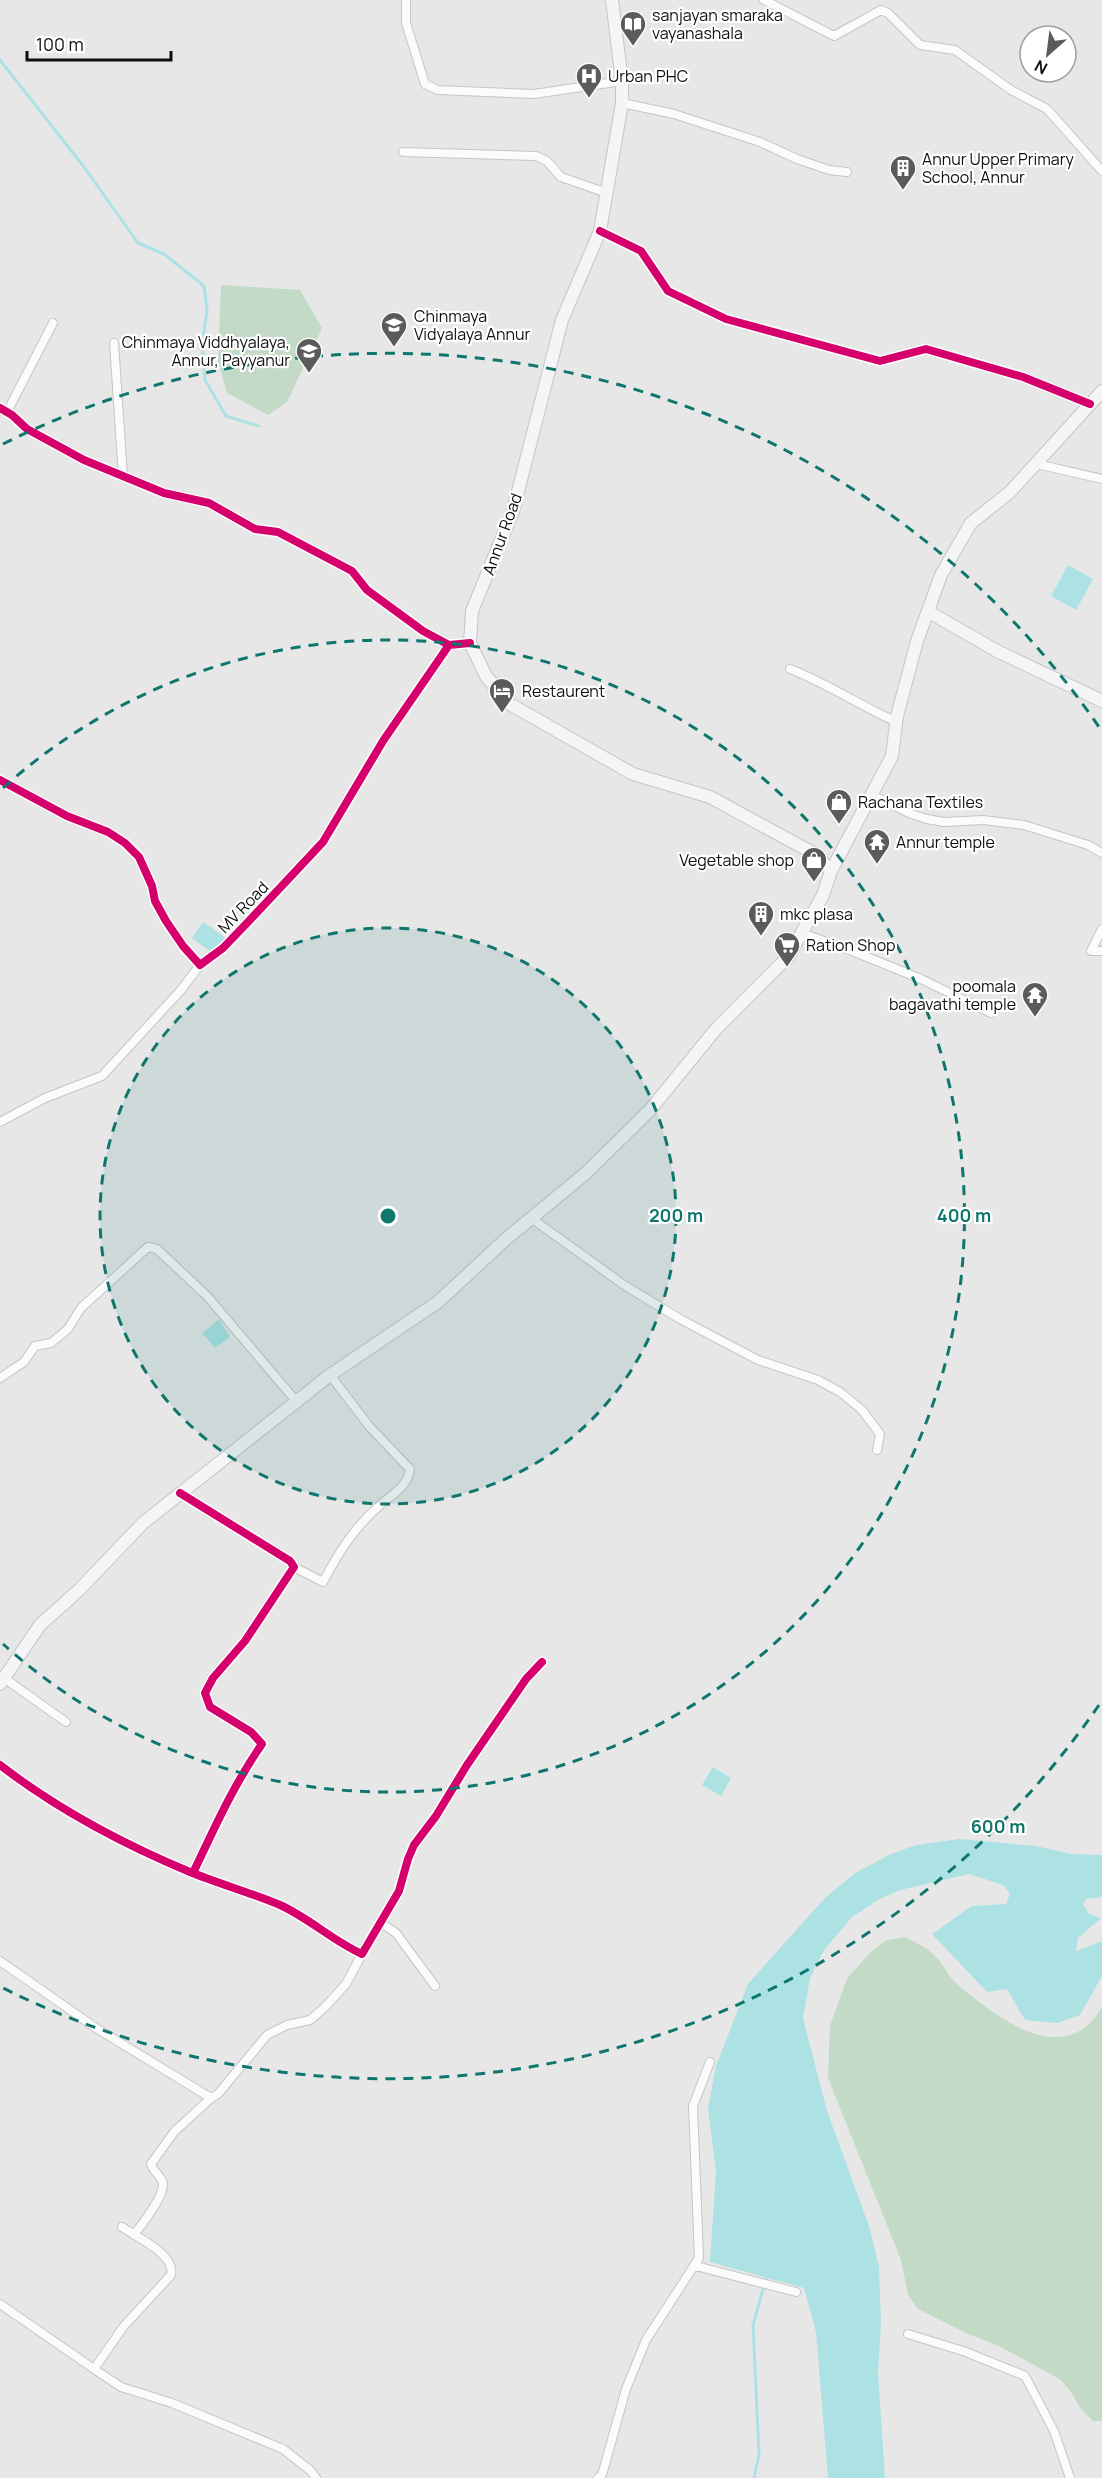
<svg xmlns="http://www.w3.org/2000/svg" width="1102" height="2478" viewBox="0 0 1102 2478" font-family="Manrope,sans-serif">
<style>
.green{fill:#c2dac6}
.water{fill:#ace2e4}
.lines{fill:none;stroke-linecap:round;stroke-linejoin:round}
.stream{stroke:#ace2e4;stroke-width:3}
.minor-casing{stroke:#c4c5c5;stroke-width:10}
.secondary-casing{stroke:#c4c5c5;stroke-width:14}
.minor{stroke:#fbfbfc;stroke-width:8}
.secondary{stroke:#f5f5f7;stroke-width:12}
.cycleway-casing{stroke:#fff;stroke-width:11}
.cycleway{stroke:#d6006c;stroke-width:8}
.ring{fill:none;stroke:#0f766e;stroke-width:3;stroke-dasharray:10 8}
.labels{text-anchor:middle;stroke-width:4.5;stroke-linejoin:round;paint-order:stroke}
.poi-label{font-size:16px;fill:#0f0f10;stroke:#fff;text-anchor:start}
.street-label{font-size:16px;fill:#0f0f10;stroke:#fff}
.centre{fill:#0f766e;stroke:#fff;stroke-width:3}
.ring-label{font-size:18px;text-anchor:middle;font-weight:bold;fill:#0f766e;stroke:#fff;stroke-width:4.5;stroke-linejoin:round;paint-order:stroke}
</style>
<rect width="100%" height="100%" fill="#e7e7e8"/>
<path class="green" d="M221 285 300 290 322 328 287 402 268 415 227 393 218 361Z
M906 1937C916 1943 928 1948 936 1957 945 1966 949 1978 959 1986 998 2018 1065 2071 1102 2007V2421H1093L1080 2408 1071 2392 1060 2379 999 2346 966 2333 918 2309 908 2295 901 2260 828 2078 830 2026 847 1978 873 1950 887 1940Z"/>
<path class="water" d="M1068 565 1093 579 1076 610 1051 596Z
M203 922 226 938 214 954 192 938Z
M219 1319 230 1337 215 1348 202 1333Z
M713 1767 731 1778 721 1796 702 1785Z
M959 1839 1036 1846 1071 1854 1102 1855V1897L1086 1899 1083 1904 1089 1914 1101 1918 1078 1938 1076 1951 1102 1941V1976L1080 2015 1057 2023 1025 2020 1007 1989 987 1992 932 1934 972 1906 1006 1904 1010 1894 1003 1885 969 1874 900 1890 878 1900 852 1917 824 1950 810 1978 803 2018 827 2111 870 2229 879 2267 881 2322 878 2372 885 2478H828L816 2332 804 2288 710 2262 716 2170 708 2109 716 2066 748 1984 824 1899 855 1873 891 1854 916 1845Z"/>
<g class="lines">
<path class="stream" d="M0 60 84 167 138 243 164 254 204 286 207 310 202 345 205 380 226 416 259 426
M754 2478 759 2455 753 2325 767 2275"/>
<g class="minor-casing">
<path id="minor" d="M406 0V23L425 84 438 90 534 94 622 81
M764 0 834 36 881 10 888 13 920 45 955 50 1011 90 1047 109 1102 171
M622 103 674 114 760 142 797 159 829 170 847 172
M403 152 536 156 547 161 561 177 607 193
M600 231 641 251 668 291 726 319 880 361 926 349 1023 377 1090 404
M114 343 123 476
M0 408 12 415 27 429 84 460 164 493 209 503 255 529 278 532 352 571 367 590 423 631 449 645
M7 412 53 323
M1037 464 1102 479
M790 669C827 683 860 706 897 722
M0 780 67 816 108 832 125 843 139 857 152 886 155 901 166 921 183 946 200 965 223 948 248 922 323 842 383 741 449 645 470 643
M872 795 911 814 927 819 944 822 983 820 1024 825 1088 845 1102 853
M1102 929 1091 951H1102
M801 933 850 950 921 979 991 1013
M0 1122 45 1098 102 1076 181 990 200 965
M531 1218 624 1285 680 1319 758 1360 818 1380 840 1392 862 1410 880 1434 877 1450
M0 1378 24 1362 35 1346 51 1343 68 1329 81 1308 148 1247 157 1249 207 1296 296 1401
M180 1493 290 1561 294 1567 245 1641 213 1678 205 1693 210 1707 251 1732 262 1744C234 1784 214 1829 193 1873
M294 1567 323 1582C340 1550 354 1528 381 1504 393 1494 408 1486 410 1469L405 1464 369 1426 330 1375
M4 1678 66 1722
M0 1765C57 1809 123 1844 190 1872 220 1884 251 1893 280 1905 309 1918 333 1941 362 1954L399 1891 408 1859 414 1845 436 1816 467 1765 526 1679 542 1662
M381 1923 396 1933 435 1986
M0 1961 96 2028 211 2098 218 2094 267 2035 287 2025 310 2020 325 2007 346 1984 362 1954
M134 2235C142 2224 164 2197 163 2184 162 2176 153 2172 151 2164L174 2132 211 2098
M696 2266 796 2292
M0 2304 94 2369 124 2326 171 2275C176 2255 137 2237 122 2227
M908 2334 966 2352 1025 2376 1054 2431 1070 2478
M94 2369 121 2387 172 2403 283 2449 311 2471 316 2478
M598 2478 602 2475 626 2389 646 2340 699 2258 693 2106 710 2062"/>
</g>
<g class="secondary-casing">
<path id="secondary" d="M612 0 622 81V103L600 231 562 320 513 511 472 611 470 643 486 676 508 703 633 774 710 797 815 854 831 871
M929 612 997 651 1102 701
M0 1684 40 1625 79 1590 143 1523 330 1375 438 1302 506 1239 586 1173 650 1110 716 1029 788 957 823 895 831 871 892 756 897 716 917 641 941 575 971 523 1010 492 1102 391"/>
</g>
<use href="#minor" class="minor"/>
<use href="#secondary" class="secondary"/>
<g class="cycleway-casing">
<path id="cycleway" d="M600 231 641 251 668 291 726 319 880 361 926 349 1023 377 1090 404
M0 408 12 415 27 429 84 460 164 493 209 503 255 529 278 532 352 571 367 590 423 631 449 645
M0 780 67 816 108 832 125 843 139 857 152 886 155 901 166 921 183 946 200 965 223 948 248 922 323 842 383 741 449 645 470 643
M180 1493 290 1561 294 1567 245 1641 213 1678 205 1693 210 1707 251 1732 262 1744C234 1784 214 1829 193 1873
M0 1765C57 1809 123 1844 190 1872 220 1884 251 1893 280 1905 309 1918 333 1941 362 1954L399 1891 408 1859 414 1845 436 1816 467 1765 526 1679 542 1662"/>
</g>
<use href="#cycleway" class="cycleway"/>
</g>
<circle cx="388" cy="1216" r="288" fill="#0f766e" fill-opacity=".12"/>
<g class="ring">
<circle cx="388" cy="1216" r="288"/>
<path d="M3 788A576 576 0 1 1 3 1644"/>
<path d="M1099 1705A863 863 0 0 1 3 1988M3 444A863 863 0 0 1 1099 727"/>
</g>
<defs>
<g id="library-pin" transform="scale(1.35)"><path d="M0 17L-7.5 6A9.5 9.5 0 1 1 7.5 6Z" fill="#5b5b5c" stroke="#fff"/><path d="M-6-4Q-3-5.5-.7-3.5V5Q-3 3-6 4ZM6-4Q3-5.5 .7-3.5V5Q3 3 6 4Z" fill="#fff"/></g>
<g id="hospital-pin" transform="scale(1.35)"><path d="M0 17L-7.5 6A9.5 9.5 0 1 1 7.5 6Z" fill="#5b5b5c" stroke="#fff"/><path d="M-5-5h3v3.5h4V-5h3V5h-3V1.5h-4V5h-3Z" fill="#fff"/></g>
<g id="building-pin" transform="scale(1.35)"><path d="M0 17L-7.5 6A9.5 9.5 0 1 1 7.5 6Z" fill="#5b5b5c" stroke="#fff"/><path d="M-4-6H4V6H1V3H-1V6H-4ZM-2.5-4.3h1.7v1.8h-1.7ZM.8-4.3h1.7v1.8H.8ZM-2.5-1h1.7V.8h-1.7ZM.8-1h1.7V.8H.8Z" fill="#fff"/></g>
<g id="school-pin" transform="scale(1.35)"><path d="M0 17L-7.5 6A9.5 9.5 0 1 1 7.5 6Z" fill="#5b5b5c" stroke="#fff"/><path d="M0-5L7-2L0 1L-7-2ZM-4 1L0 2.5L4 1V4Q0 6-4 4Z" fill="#fff"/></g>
<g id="hotel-pin" transform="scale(1.35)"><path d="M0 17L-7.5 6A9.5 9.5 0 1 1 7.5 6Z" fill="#5b5b5c" stroke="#fff"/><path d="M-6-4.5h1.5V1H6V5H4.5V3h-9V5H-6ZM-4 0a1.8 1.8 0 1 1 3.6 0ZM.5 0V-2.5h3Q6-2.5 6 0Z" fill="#fff"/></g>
<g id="shop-pin" transform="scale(1.35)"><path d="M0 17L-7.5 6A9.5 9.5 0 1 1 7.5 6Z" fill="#5b5b5c" stroke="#fff"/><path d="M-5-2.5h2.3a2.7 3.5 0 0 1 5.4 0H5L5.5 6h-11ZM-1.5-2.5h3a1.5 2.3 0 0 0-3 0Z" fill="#fff"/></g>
<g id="temple-pin" transform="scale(1.35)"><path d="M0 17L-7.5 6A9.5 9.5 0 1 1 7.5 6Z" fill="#5b5b5c" stroke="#fff"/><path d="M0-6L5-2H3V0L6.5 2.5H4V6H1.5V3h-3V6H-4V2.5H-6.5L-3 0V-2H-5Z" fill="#fff"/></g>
<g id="supermarket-pin" transform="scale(1.35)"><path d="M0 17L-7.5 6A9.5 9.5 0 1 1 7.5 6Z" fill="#5b5b5c" stroke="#fff"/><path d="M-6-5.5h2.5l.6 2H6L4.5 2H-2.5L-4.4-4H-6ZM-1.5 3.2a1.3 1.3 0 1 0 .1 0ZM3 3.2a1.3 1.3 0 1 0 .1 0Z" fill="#fff"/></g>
</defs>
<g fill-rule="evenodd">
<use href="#library-pin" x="633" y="24"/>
<use href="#hospital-pin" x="589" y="76"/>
<use href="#building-pin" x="903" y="168"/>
<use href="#school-pin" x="394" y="325"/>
<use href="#school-pin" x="309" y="351"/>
<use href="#hotel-pin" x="502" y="691"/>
<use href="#shop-pin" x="839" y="802"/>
<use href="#temple-pin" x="877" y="842"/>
<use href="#shop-pin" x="814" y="860"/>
<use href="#building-pin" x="761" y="914"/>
<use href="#supermarket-pin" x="787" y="945"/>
<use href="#temple-pin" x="1035" y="995"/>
</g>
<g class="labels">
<g class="poi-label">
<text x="652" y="21">sanjayan smaraka<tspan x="652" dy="18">vayanashala</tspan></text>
<text x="608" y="82">Urban PHC</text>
<text x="922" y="165">Annur Upper Primary<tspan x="922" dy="18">School, Annur</tspan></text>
<text x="414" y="322">Chinmaya<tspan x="414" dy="18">Vidyalaya Annur</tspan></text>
<text x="290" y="348" text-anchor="end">Chinmaya Viddhyalaya,<tspan x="290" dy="18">Annur, Payyanur</tspan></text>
<text x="522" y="697">Restaurent</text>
<text x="858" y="808">Rachana Textiles</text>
<text x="896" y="848">Annur temple</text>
<text x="794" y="866" text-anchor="end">Vegetable shop</text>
<text x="780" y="920">mkc plasa</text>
<text x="806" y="951">Ration Shop</text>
<text x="1016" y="992" text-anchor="end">poomala<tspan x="1016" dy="18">bagavathi temple</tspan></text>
</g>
<g class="street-label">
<text transform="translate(502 534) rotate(-70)" y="6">Annur Road</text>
<text transform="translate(243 907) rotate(-46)" y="6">MV Road</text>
</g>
</g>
<circle cx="388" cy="1216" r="9" class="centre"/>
<g class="ring-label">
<text x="676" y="1222">200 m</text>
<text x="964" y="1222">400 m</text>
<text x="998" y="1833">600 m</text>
</g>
<g transform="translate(1048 54) rotate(208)"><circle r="28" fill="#ffffff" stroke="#9f9f9f" stroke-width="1.5"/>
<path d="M0-4.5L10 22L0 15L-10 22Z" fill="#5b5b5c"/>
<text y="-9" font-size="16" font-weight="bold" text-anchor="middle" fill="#0f0f10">N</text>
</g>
<path d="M27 51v9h144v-9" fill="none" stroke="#0f0f10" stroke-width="3"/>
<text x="36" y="51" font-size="18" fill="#0f0f10" stroke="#ffffff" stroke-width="4.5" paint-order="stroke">100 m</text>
</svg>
